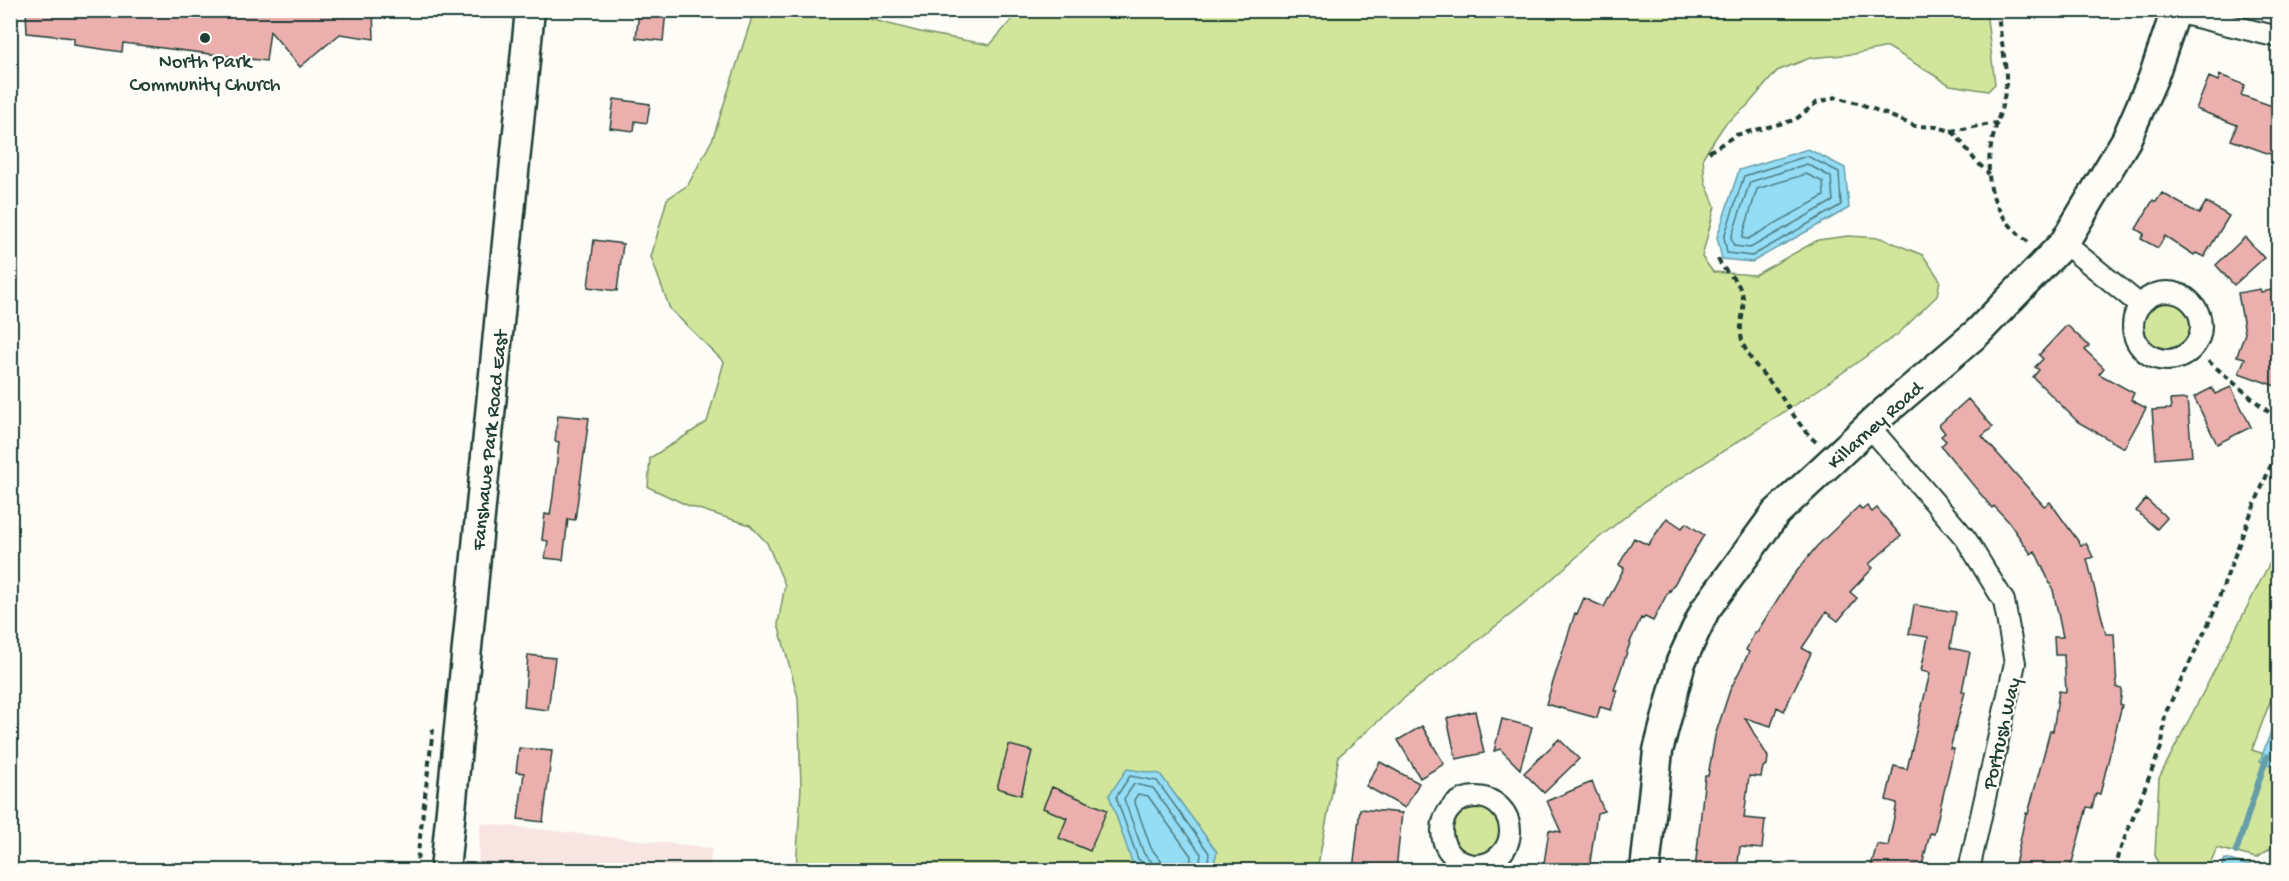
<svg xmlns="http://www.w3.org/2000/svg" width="2289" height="881" viewBox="0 0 2289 881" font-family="'Gochi Hand',sans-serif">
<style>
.built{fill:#f8e5e1}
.green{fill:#d1e69b;stroke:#789268;stroke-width:1.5}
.water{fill:#94ddf5;stroke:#659da8;stroke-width:1.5}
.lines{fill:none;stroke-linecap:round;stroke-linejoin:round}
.shore{stroke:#4e7d81;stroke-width:1.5}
.stream{stroke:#659da8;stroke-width:6}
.building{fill:#ebb0ae;stroke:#1f3d34;stroke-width:1.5}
.street-casing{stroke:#1f3d34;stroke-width:24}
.secondary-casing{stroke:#1f3d34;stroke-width:33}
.path{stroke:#1f3d34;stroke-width:4;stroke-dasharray:6 4.5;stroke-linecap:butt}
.street{stroke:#fdfcf7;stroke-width:20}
.secondary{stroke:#fdfcf7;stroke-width:28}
.poi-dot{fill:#1f3d34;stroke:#fdfcf7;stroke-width:2}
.labels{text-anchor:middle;stroke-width:4.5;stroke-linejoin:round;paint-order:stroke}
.poi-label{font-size:20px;fill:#1f3d34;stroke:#fdfcf7}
.street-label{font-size:20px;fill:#1f3d34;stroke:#fdfcf7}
</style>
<rect width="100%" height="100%" fill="#fdfcf7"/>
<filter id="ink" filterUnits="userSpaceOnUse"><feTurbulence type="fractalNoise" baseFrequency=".0167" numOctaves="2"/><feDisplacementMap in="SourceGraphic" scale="12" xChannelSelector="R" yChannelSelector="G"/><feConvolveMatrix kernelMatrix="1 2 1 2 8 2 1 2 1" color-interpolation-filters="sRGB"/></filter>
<g filter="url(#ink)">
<path class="built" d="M480 823 712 848 709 870H478Z"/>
<path class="green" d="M1020 10 1986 11 1995 84 1988 91 1950 85 1888 47 1854 54 1810 58 1777 71 1747 106 1725 124 1703 157 1705 182 1715 206 1702 257 1713 272 1755 275 1818 240 1848 236 1881 238 1923 255 1940 280 1937 296 1898 334 1809 396 1645 501 1590 545 1524 604 1403 699 1339 756 1317 870H796L801 787 798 697 778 624 785 585 767 543 750 525 689 506 648 487 650 458 707 422 724 362 670 309 651 257 667 199 688 185 713 138 754 11H850L858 16 920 32 990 45Z
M2144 325a23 23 0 1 1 46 0a23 23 0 1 1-46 0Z
M2278 547V680L2252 750 2267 755 2278 763V844L2256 858 2217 848 2207 870H2160L2155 855 2159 778Z
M1453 831a23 23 0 1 1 46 0a23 23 0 1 1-46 0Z"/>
<path class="water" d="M1808 149 1845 168 1849 208 1752 262 1722 259 1717 237 1739 170Z
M2278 713V768L2260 761Z
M1127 769 1160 774 1217 852 1212 870H1145L1133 865 1109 795Z
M2225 859 2264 869 2278 861V870H2220Z"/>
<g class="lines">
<path class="shore" d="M1807 156 1839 172 1841 205 1752 256 1727 253 1724 237 1744 176Z
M1807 164 1831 177 1833 201 1750 248 1734 246 1731 238 1750 182Z
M1806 174 1823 182 1824 196 1748 239 1742 238 1757 189Z
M1146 870 1145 864 1138 859 1116 797 1130 776 1157 781 1209 853 1207 870
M1153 870 1151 861 1144 854 1124 799 1134 784 1153 788 1201 854 1199 870
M1163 870 1161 861 1151 848 1134 800 1138 794 1148 796 1191 856 1190 870"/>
<path class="stream" d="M2236 852 2267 756"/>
</g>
<path class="building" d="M26 10H373L374 39 340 34 300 67 270 31 266 61 123 43 122 52 74 45V38L27 33Z
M644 10H666L663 41 636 38 639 12 644 13Z
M2220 75 2245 85 2241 95 2278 108V157L2231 140 2237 125 2196 109 2209 77 2218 81Z
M614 99 650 104 647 123 635 121 634 131 610 128Z
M2162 193 2199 214 2206 202 2229 216 2204 257 2196 253 2194 255 2165 236 2158 248 2141 239 2144 234 2136 229 2153 200 2156 202Z
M2245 237 2264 258 2234 285 2216 265Z
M594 240 623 244 617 291 588 287Z
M2260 289 2261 292 2278 289V387L2239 373 2245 358 2237 356 2245 333 2238 293Z
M2067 325 2089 346 2085 350 2104 368 2099 374 2134 393 2131 400 2146 408 2124 448 2078 422 2033 377 2039 370 2035 367 2043 359 2039 355Z
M2231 387 2251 427 2217 444 2194 397 2212 388 2215 394Z
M1968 399 1993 427 1982 436 2044 506 2050 502 2081 545 2086 543 2093 557 2087 559 2106 634H2114L2117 688 2122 689 2120 704 2122 705 2100 794 2096 793 2092 808 2087 807 2070 870H2014L2026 813 2028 814 2050 731H2053L2059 691 2066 692 2064 655H2055L2054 637H2063L2053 590 2035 551 2031 554 2008 521 1994 506 1992 508 1941 446 1946 441 1941 436 1945 433 1939 425Z
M2187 399 2192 456 2156 459 2152 410 2171 409 2170 400Z
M558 415 589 418 575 520 568 519 563 560 545 558 548 541 542 540 545 514 550 515 553 496 559 442 555 441Z
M2146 499 2167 518 2157 529 2136 511Z
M1859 506 1862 510 1867 506 1872 512 1877 508 1901 536 1869 564 1873 568 1850 592 1857 598 1838 621 1826 612 1802 648 1811 653 1784 711 1777 707 1771 726 1745 718 1768 757 1767 765 1763 767 1761 777 1749 776 1744 818 1765 820 1762 849 1740 847 1737 870H1695L1705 776H1708L1715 736 1730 690 1749 652 1746 650 1755 632H1757L1789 581 1817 546Z
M1667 518 1682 528 1686 523 1704 535 1670 591 1669 590 1653 621 1645 617 1643 619 1641 618 1631 640 1614 690H1617L1611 710 1600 707 1597 718 1546 704 1575 613 1577 614 1584 598 1604 607 1624 568 1619 565 1634 538 1648 545Z
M1914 605 1956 612 1950 648 1970 652 1962 691 1965 692 1950 749H1954L1934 834 1930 833 1921 870H1870L1877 844 1888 846 1897 803 1886 800 1894 766 1907 769 1930 673 1921 671 1928 637 1909 634Z
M528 655 555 658 548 710 524 707Z
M1475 711 1484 753 1456 759 1447 718Z
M1502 719 1532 727 1520 769 1500 749 1494 751Z
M1422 726 1444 764 1420 778 1398 740Z
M1559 739 1579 759 1544 793 1524 773Z
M1009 745 1032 751 1021 795 997 788Z
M519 748 552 751 543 822 518 819 524 773 516 772Z
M1380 762 1419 783 1405 808 1366 786Z
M1592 782 1604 811 1597 813 1589 870H1543L1549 830 1561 832 1547 801Z
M1052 787 1107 810 1090 851 1059 838 1067 818 1043 808Z
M1360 809 1402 813 1396 870H1353Z"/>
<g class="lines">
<g class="street-casing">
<path id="street" d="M2176 12 2278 37
M2064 243 2140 305
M2133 326a34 34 0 1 1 68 0a34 34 0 1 1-68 0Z
M1869 426 1966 539 2004 601 2015 663 1969 870
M1442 831a34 34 0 1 1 68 0a34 34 0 1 1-68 0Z"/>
</g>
<g class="secondary-casing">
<path id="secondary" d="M445 870 530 10
M1645 870 1658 751 1681 662 1705 610 1776 513 1881 415 1978 332 2064 243 2126 140 2153 78 2176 10"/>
</g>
<path class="path" d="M1998 10C1999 35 2007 60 2006 84 2005 100 1999 114 1995 130 1981 178 1990 214 2031 244
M1951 131 1997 123
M1709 152 1736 135 1795 120 1816 103 1836 97 1861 104 1915 126 1937 127 1951 131 1956 135 1975 160 1989 174
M1718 259C1723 271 1734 276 1740 288 1749 305 1736 325 1743 343 1750 364 1768 377 1780 395 1792 412 1801 429 1817 443
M2208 361 2278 420
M416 870 433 729
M2114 870 2118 855 2162 745 2165 714 2213 614 2245 528 2278 448"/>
<use href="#street" class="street"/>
<use href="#secondary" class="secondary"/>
</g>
</g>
<circle class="poi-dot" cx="205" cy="38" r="6"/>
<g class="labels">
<g class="poi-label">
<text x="205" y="67">North Park<tspan x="205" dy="23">Community Church</tspan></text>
</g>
<g class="street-label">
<text transform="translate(1874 424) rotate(-42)" y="7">Killarney Road</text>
<text transform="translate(488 440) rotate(-84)" y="7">Fanshawe Park Road East</text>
<text transform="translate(2000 733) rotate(-77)" y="7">Portrush Way</text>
</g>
</g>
<rect width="2289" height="881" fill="none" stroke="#fdfcf7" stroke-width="36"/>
<rect x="18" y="18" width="2253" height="845" fill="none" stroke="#1f3d34" stroke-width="2" filter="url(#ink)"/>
</svg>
